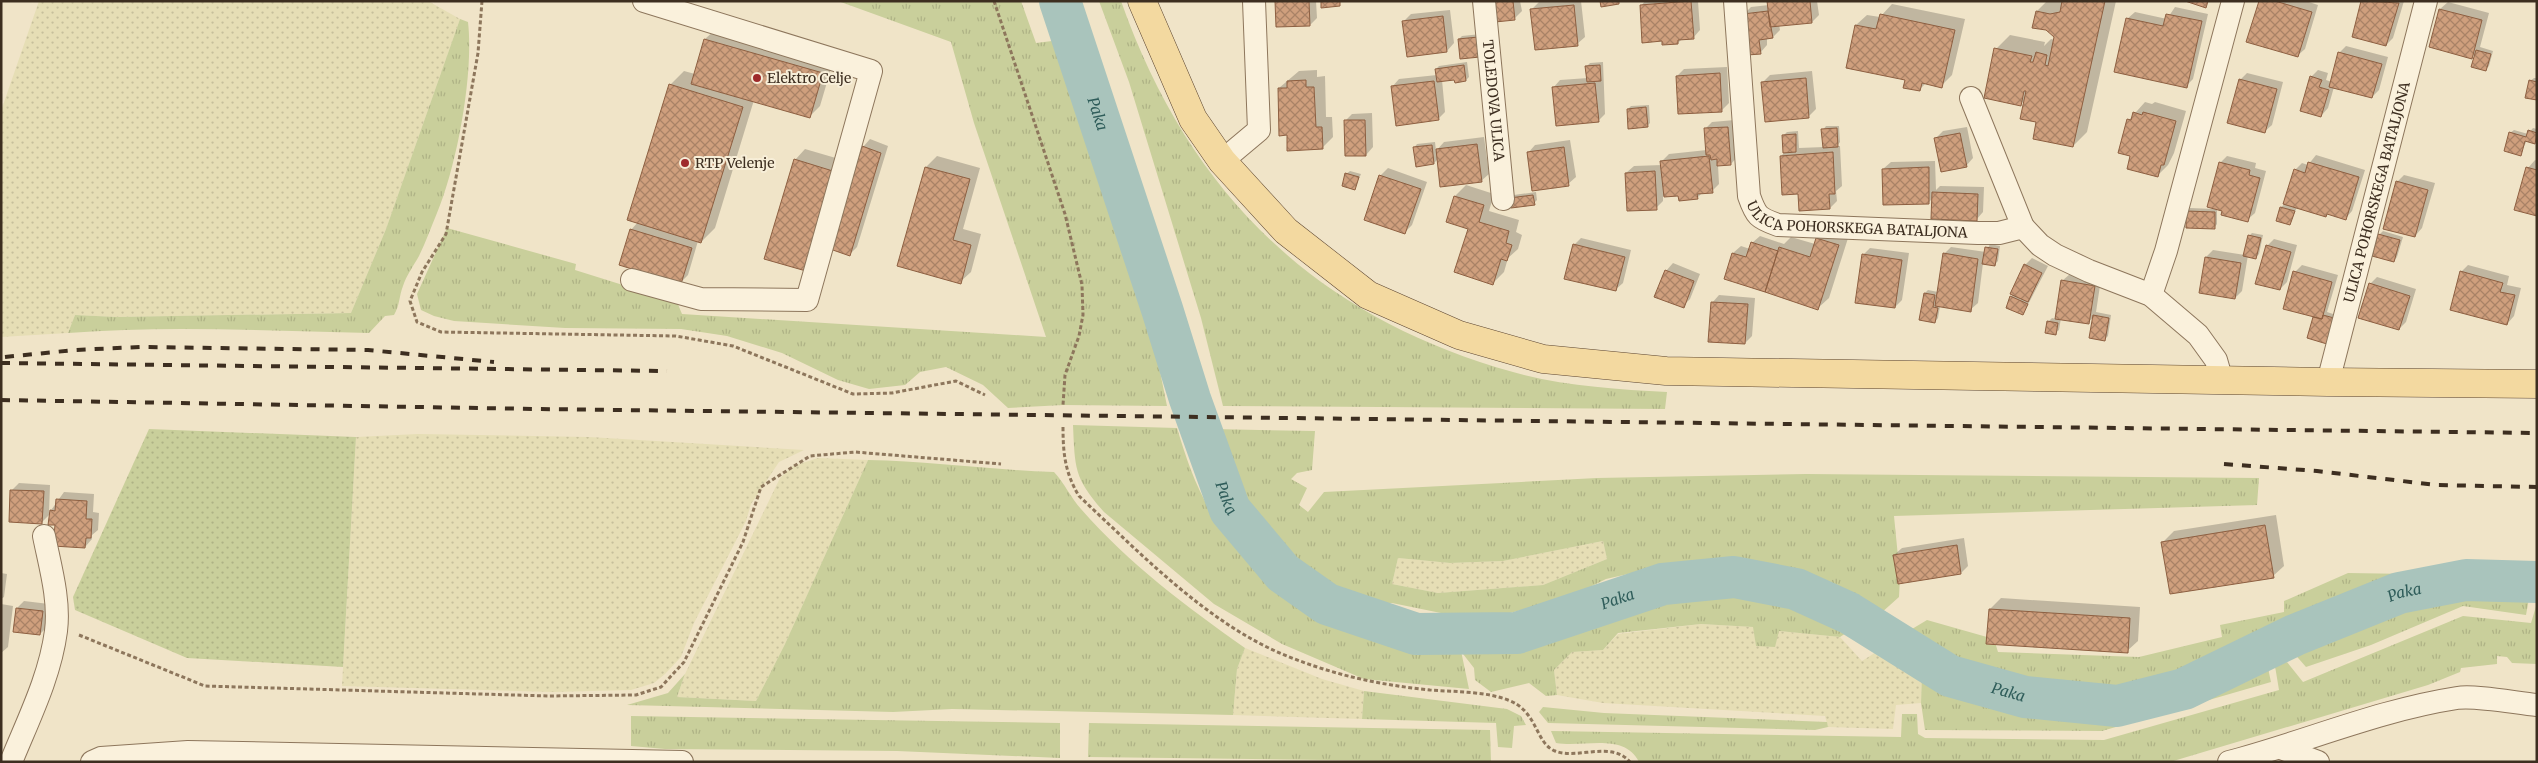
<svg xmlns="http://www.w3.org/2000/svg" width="2538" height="763" viewBox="0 0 2538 763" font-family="Merriweather,serif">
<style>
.farmland{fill:url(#farmland-dots)}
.grass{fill:url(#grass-tufts);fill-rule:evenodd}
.garden{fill:url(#garden-dots)}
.shadow{fill:#0003}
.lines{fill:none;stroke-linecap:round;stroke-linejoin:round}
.river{stroke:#a9c4bc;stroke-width:42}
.building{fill:url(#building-cross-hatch);stroke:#8d5f41}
.minor-casing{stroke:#8d765c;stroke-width:24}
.major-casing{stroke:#5b4430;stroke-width:29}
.path{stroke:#8d765c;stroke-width:3;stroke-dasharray:4 2.5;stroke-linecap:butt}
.minor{stroke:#faf1dc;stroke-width:22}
.major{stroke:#f3d9a0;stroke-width:28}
.rail{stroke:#3d2e20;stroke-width:4;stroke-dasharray:9 9;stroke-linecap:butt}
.poi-dot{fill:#9e2a2b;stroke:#f7eed8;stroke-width:2}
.labels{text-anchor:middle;stroke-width:4;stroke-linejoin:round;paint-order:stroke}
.poi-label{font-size:14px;fill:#3d2e20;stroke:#f7eed8;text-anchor:start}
.street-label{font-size:14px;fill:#3d2e20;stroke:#f7eed8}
.water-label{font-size:15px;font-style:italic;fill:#2f5d5a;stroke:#f7eed8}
</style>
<defs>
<pattern id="farmland-dots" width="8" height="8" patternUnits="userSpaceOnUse" patternTransform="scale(1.25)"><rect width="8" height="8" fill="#e6deb5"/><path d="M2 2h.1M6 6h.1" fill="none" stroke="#c6bf9b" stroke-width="1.8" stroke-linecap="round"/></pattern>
<pattern id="grass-tufts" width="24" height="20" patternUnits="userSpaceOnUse" patternTransform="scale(1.25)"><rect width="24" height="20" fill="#c9cf9b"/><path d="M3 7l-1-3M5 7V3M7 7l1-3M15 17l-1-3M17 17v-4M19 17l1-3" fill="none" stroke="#aeb285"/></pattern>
<pattern id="garden-dots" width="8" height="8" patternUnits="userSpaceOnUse" patternTransform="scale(1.25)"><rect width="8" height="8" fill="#c9cf9b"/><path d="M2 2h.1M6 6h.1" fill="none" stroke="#aeb285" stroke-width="1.8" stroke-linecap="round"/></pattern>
<pattern id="building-cross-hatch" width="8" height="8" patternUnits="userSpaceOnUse" patternTransform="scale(1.25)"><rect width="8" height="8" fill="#cf9f7d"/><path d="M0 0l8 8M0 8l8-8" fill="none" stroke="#a98266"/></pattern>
</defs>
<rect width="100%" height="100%" fill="#f0e4c8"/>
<path class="farmland" d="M39 1H428L460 19 386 229 351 313 117 317 75 315 68 333 1 337V111Z
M418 434 589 437 804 450 779 462 751 504 746 521 694 623 681 657 665 674 654 683 631 690 553 692 342 686 356 437Z
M818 458 868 460 785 644 756 701 677 697 685 674 780 478 793 466Z
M1603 541 1607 559 1543 585 1438 593 1392 584 1398 558 1450 563 1503 561Z
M1701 624 1754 627 1756 646 1779 631 1840 637 1862 661 1884 647 1922 673 1921 703 1896 705 1893 729 1828 727 1825 716 1603 703 1557 695 1554 670 1572 652 1603 650 1618 634Z
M1245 648 1322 679 1364 691 1362 719 1233 715 1237 669Z"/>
<path class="grass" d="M838 1H1021L1036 43 1060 40 1153 337 1167 406 1063 405 1008 408 983 385 946 367 920 372 905 385 869 389 838 380 782 353 727 336 681 329 565 328 454 321 434 316 421 310 417 294 447 228 576 264 575 270 677 302 682 314 1046 337 974 123 951 42Z
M1099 1H1121C1189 194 1316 317 1513 372 1563 386 1616 389 1667 392L1665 409 1223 406 1201 318 1129 82Z
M460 19 468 22C474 74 457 165 437 213 431 227 426 242 419 256 414 265 406 276 403 286 399 296 400 305 394 315L385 316 369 333C269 331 168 325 68 333L75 315 117 317 351 313 386 229Z
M1073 425 1177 428C1186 458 1196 488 1213 515 1221 528 1233 539 1243 550 1301 616 1370 653 1460 646L1469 689 1364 679 1282 644 1214 604 1104 512C1074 478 1075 469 1073 425Z
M1211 429 1315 431 1312 470 1297 473 1291 479 1307 488 1299 505 1308 512 1324 492 1597 478 1806 474 2259 478 2257 505 1894 516 1900 577 1899 597 1880 614 1790 571 1748 562 1663 566 1606 579 1570 597 1480 621 1392 603H1364L1335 591 1292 561 1261 528 1241 496 1220 452ZM1603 541 1607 559 1543 585 1438 593 1392 584 1398 558 1450 563 1503 561Z
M868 460C930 461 992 470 1054 472 1065 484 1071 498 1081 509 1128 563 1187 607 1245 648L1237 669 1233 715 952 709 893 712 627 705 668 693 685 674 677 697 756 701 785 644Z
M2348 573 2412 574C2403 584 2345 601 2329 609 2287 628 2246 653 2203 670 2136 696 2008 694 1944 659 1931 651 1919 641 1907 632L1927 620 1994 639 1998 652 2139 657 2222 637 2220 625 2284 612V601Z
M1732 588 1772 595 1801 603 1855 627 1840 637 1779 631 1775 647 1756 646 1753 627 1701 624 1618 633 1603 650 1572 652 1554 670 1557 695 1546 696 1529 683 1491 692 1475 680 1474 668 1463 654 1517 649 1583 630 1640 602 1680 592Z
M2474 589 2537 591V593H2530L2526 615 2463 606 2371 645 2306 667 2292 651 2331 630 2424 596Z
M2537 603V664L2512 663 2507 657 2497 656V664L2461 668 2460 672 2428 685 2170 762H1639C1624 732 1584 748 1556 743L1551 731 1901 737 1902 714H1917L1918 734 1925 738 2104 740 2279 690 2275 666 2287 662 2303 682 2463 616 2531 623Z
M2266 659 2271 682 2102 731 1925 730 1921 703 1922 673 1940 685 2021 709 2087 716 2171 705 2195 698Z
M1364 691 1507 709 1521 716 1526 725 1514 726 1512 748 1498 747 1496 723 1362 719Z
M1543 707 1604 713 1827 722 1828 727 1815 730 1548 723 1539 712Z
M631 716 1060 723V758L897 751 665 749 631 746Z
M1089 723 1490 730 1491 762 1088 757Z"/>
<path class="garden" d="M149 429 356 437 343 667 187 658 75 610 73 597Z"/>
<path class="shadow" d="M1277 1H1316L1317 18 1310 25Z
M1494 1H1520L1522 11 1514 19Z
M1581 1 1585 37 1577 44 1532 9 1539 2Z
M1645 1H1698L1700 30 1693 38 1682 39 1678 43 1663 40 1641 6Z
M1769 1H1817L1819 15 1812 22 1779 25 1780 30 1773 37 1767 38V45L1760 53 1744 14 1751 7 1769 5Z
M2047 1H2116L2087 132 2073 146 2037 121 2025 100 2020 105 1996 49 2010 35 2045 42 2044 46 2051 39 2055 40 2056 37 2037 11Z
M2260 1H2306L2318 5 2305 49 2297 56Z
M2363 1H2404L2393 38 2386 45Z
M2448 2 2489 13 2480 47 2493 51 2489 66 2485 70 2476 53 2472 57 2430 46 2440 9Z
M1892 4 1965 19 1952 75 1941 86 1926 83 1919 90 1856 25 1867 15 1880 17Z
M2175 7 2208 14 2193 79 2186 86 2127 19 2135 12 2167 19Z
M1450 10 1454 43 1447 51 1403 22 1411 14Z
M716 29 833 62 820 106 810 116 754 100 715 228 701 242 698 241 688 275 681 282 631 230 638 222 670 85 684 71 695 74 705 39Z
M1481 34 1483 53 1459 39 1462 36Z
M2346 46 2388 57 2379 90 2372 97 2334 87 2328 108 2321 116 2311 77 2318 70 2328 73 2326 80 2332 82 2339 53Z
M1467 62 1469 77 1466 80 1456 81 1455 78 1442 80 1445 112 1438 119 1392 87 1399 79 1437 75 1436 69 1439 66Z
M1603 62 1605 114 1598 121 1553 88 1560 80 1588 78 1587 66 1590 63Z
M1727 67 1729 103 1722 110 1677 76 1684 69Z
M1317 70V77L1325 76 1326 117H1332L1333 137 1322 148 1288 134 1279 88 1299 71Z
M1812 71 1816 109 1809 116 1763 82 1770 75Z
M2247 73 2283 82 2272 125 2264 132 2240 80Z
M2534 78H2537V99L2530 81Z
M2145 102 2152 104 2155 102 2186 111 2174 153 2168 165 2157 176 2132 156 2129 120Z
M1649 105 1650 123 1647 126 1628 109 1631 106Z
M1372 113 1373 147 1366 155 1345 121 1352 114Z
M1735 120 1738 156 1731 164 1718 165 1719 184 1712 191 1703 192 1697 198 1680 195 1663 196V201L1656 208 1626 173 1634 166 1662 165V161L1669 154 1707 150 1705 129 1712 122Z
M1826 126H1839L1840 142 1837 146H1840L1842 186 1836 191 1837 201 1830 208 1799 193 1781 156 1784 153V135L1787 132 1798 131 1799 148 1824 147 1823 130Z
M1967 127 1973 158 1966 166 1936 138 1943 131Z
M2533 128 2537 129V140L2535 142 2527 140 2520 155 2510 133 2514 130 2528 134Z
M1484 137 1489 174 1481 181 1438 159 1434 163 1414 148 1417 144 1435 142 1436 151 1444 142Z
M870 139 888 146 857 247 850 254 863 147Z
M1570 140 1576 177 1568 184 1528 153 1535 145Z
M805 149 846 161 816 259 795 160Z
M2316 155 2365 170 2352 211 2345 219 2328 213 2326 216 2297 207 2290 224 2281 207 2285 204 2295 170 2302 163 2308 165Z
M937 156 980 168 963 229 981 234 971 272 960 282 898 265 926 167Z
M2227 156 2256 163 2255 168 2266 171 2255 213 2247 220 2217 209V224L2214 228 2187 212 2190 208 2215 209 2220 163Z
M2535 160 2537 161V215L2528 168Z
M1935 161 1936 190 1940 186 1984 187 1983 212 1976 220 1933 198 1929 202 1883 169 1891 162Z
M1388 168 1427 182 1412 225 1405 232 1380 176Z
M1350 171 1361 174 1355 188 1346 174Z
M2404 175 2435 183 2422 228 2415 236 2397 182Z
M1466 185 1494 194 1489 211 1519 220 1516 232 1522 235 1518 249 1508 258 1504 272 1493 283 1469 228 1447 221 1455 196Z
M1536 192 1537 200 1534 203 1511 198 1514 195Z
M1828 228 1849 235 1829 298 1818 308 1725 278 1733 253 1741 246 1750 249 1752 243 1760 236 1784 244 1791 237 1815 244 1817 239Z
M2383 231 2403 237 2397 257 2394 261 2379 235Z
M2252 233 2263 235 2259 254 2256 257 2248 255 2242 291 2235 298 2206 257 2213 250 2245 255 2249 236Z
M1581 238 1631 250 1623 283 1615 290 1574 245Z
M2274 239 2297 245 2287 282 2280 289 2267 246Z
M1990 244 2000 246 1998 261 1994 265 1983 263 1978 303 1970 310 1940 306 1938 318 1935 322 1925 293 1928 290 1938 292 1944 254 1951 247 1986 252Z
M1870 248 1909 253 1902 300 1895 307 1863 255Z
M2032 258 2048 266 2023 314 2007 307 2025 265Z
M1673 263 1700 274 1690 299 1683 306 1666 271Z
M2302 265 2338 275 2327 312 2336 315 2330 339 2314 317 2315 316 2295 272Z
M2468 265 2509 276 2507 285 2521 288 2514 316 2507 324 2461 272Z
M2070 274 2101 279 2096 312 2111 315 2108 336 2104 340 2094 317 2088 322 2061 318 2059 330 2055 333 2048 322 2052 318 2056 319 2062 281Z
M2377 277 2416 289 2406 322 2399 329 2370 284Z
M1719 295 1755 298 1752 336 1745 343 1712 303Z
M19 483 50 485 49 513 64 492 94 494 93 512 99 513 98 530 92 535V539L85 547 56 524 50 514 41 523 12 490Z
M2276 515 2284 566 2273 576 2163 542 2174 531Z
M1964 538 1968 566 1961 573 1894 555 1902 548Z
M1 573 7 574 4 597 1 599Z
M2001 598 2140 607 2138 641 2127 651 1990 609Z
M24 601 49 604 47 627 40 634 17 608Z
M1 604 13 606 8 647 1 653Z"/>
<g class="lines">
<path class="river" id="s1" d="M1060 1 1162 309 1190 399 1230 510 1283 573 1327 604 1416 634 1517 633 1663 584 1734 577 1796 589 1849 613 1950 676 2025 697 2117 706 2184 689 2295 635 2399 593 2466 580 2537 582"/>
</g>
<path class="building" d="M1275 1H1309L1310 26 1276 27Z
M1321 1H1340V6L1321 8Z
M1492 1H1513L1515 20 1495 22Z
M1600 1H1619V4L1601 7Z
M1691 1 1694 39 1678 40V44L1662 45V41L1642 43 1640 5Z
M1767 1H1810L1812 23 1770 27Z
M2062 1H2105L2073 147 2033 139 2036 122 2020 119 2026 91H2024L2021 106 1984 98 1994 48 2032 56 2030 62H2033L2036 52 2047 55 2045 65 2048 66 2054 37 2046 30 2032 28 2036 11 2050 14 2060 12Z
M2185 1H2208L2206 8Z
M2259 1H2275L2312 12 2298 57 2246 42Z
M2361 1 2399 3 2386 46 2352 37Z
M1574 5 1578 46 1535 50 1530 9Z
M2439 9 2482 20 2472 59 2429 47Z
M1768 11 1773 38 1759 40 1761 54 1747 55 1743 14Z
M1880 14 1955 30 1942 88 1922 83 1920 91 1903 88 1905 80 1846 68 1855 25 1876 29Z
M2166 14 2202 21 2187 88 2114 72 2126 18 2163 26Z
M1443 16 1447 52 1407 57 1402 21Z
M1478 37 1480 57 1460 59 1458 39Z
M704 39 823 73 810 118 691 84Z
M2476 50 2491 54 2486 71 2471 67Z
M2338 52 2382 64 2372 98 2329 87Z
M1464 65 1466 81 1455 83 1454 80 1437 82 1435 69Z
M1600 65 1601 81 1587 82 1585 66Z
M1720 73 1722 112 1678 114 1676 76Z
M2310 76 2322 80 2319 87 2329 90 2321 117 2300 111Z
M1806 78 1809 118 1765 122 1761 82Z
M2239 79 2277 89 2265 133 2227 123Z
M1306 80V87H1314L1316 127H1322L1323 149 1287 151V135L1279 136 1278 88H1287V81Z
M2529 80 2537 82V100L2525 98Z
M1434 81 1439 120 1396 126 1391 86Z
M1595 83 1599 122 1556 126 1552 87Z
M669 84 743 107 701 243 627 220Z
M1646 107 1648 127 1628 129 1627 109Z
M2133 112 2142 115 2143 112 2176 121 2164 165H2161L2158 177 2127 169 2130 156 2118 153 2127 119 2131 120Z
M1344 120H1365L1366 156H1345Z
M1728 127 1731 165 1717 166V159L1711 160 1710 155H1706L1704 128Z
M1837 128 1838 147 1823 148 1821 129Z
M2528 130 2537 133 2535 144 2525 141 2521 156 2504 151 2509 132 2526 137Z
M1960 133 1967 167 1941 172 1934 138Z
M1796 134V152L1783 153 1782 135Z
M1477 144 1482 182 1440 187 1436 149Z
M1432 145 1434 164 1416 167 1413 147Z
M862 146 881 153 850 256 830 249Z
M1564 147 1569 186 1532 191 1527 152Z
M1833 152 1835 194H1829L1830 209 1799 211 1798 194 1782 195 1780 156Z
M1709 156 1713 193 1697 194 1698 199 1679 201 1678 196 1664 197 1660 161Z
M794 159 836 172 806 271 764 259Z
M2219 162 2250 170 2249 175 2260 178 2248 222 2221 215 2222 211 2207 207Z
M2308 162 2359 177 2346 220 2327 214 2326 217 2283 204 2294 169 2305 173Z
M925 167 970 179 953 240 971 245 961 284 897 266Z
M1929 167V204L1883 205 1882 169Z
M2526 167 2537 170V216L2514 210Z
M1655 171 1657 210 1627 211 1625 173Z
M1345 173 1359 177 1355 190 1342 186Z
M1379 175 1421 189 1405 234 1364 220Z
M2396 181 2428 190 2415 237 2383 229Z
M1932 192 1978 194 1977 221 1931 219Z
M1533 195 1535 205 1511 208 1509 198Z
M1454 196 1484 205 1479 222 1509 231 1506 243 1512 245 1507 261 1501 259 1493 285 1454 272 1468 229 1446 222Z
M2280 207 2295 211 2290 225 2276 221Z
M2186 211 2215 212V229L2186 228Z
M630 229 692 248 681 284 619 265Z
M2378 234 2400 240 2394 262 2372 256Z
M2248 235 2261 238 2256 259 2243 256Z
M1816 238 1839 245 1818 310 1765 292 1779 247 1810 257Z
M1751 242 1778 251 1765 292 1724 279 1732 253 1746 257Z
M1573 244 1625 257 1616 291 1564 279Z
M2266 245 2291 252 2280 290 2255 284Z
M1985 247 1998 249 1995 266 1982 264Z
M1943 253 1978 259 1971 312 1935 306Z
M1862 254 1902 260 1895 308 1855 303Z
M2205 257 2241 263 2235 299 2199 293Z
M2024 264 2042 273 2028 302 2010 294Z
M1665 270 1694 281 1684 308 1654 297Z
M2293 271 2332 282 2322 319 2283 309Z
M2460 271 2503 283 2500 292 2515 295 2507 325 2450 310Z
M2061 280 2095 286 2089 324 2055 319Z
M2369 283 2410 296 2399 330 2358 318Z
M1924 293 1935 295 1933 307 1938 308 1935 323 1919 320Z
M2010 296 2028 304 2023 315 2006 308Z
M1711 302 1748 304 1745 344 1708 342Z
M2093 315 2109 318 2105 341 2089 338Z
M2323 315 2334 318 2327 344 2307 338 2313 317 2322 319Z
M2047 321 2058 323 2056 335 2045 333Z
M10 490 44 491 42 524 9 522Z
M56 499 87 501 86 519H92L91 538H86L85 548 53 546 55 525H48L50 510 55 511Z
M2265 525 2274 578 2170 594 2161 542Z
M1957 545 1961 574 1898 584 1893 555Z
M16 608 43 611 40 635 13 632Z
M1989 609 2130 618 2128 653 1986 644Z"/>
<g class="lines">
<g class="minor-casing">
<g id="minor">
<path id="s2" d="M1484 1 1503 199"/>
<path id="s3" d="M1735 1 1749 196C1756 216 1758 218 1778 225L1978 233H1999L2023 227 2040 245 2055 255 2089 271 2151 295 2198 335 2216 360 2222 381"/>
<path d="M1971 98 2023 227"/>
<path d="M1222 161 1259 130 1254 1"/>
<path d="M632 280 701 299 807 300 871 71 644 1"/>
<path d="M2151 295 2166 251 2233 1"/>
<path id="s4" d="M2328 382 2426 1"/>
<path d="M2281 748 2318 762"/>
<path d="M11 762C28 720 50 677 56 631 60 600 50 566 44 536"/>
<path d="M92 762 101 758 188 752 682 762"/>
<path d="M2229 762C2305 742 2379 710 2457 698 2475 695 2516 703 2537 705"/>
</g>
</g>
<g class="major-casing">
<path id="major" d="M1142 1 1193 119 1222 161 1286 231 1368 295 1459 335 1543 359 1666 371 2328 382 2537 384"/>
</g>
<path class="path" d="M482 1 478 53 446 234 422 272 410 301 417 322 441 332 676 336 733 346 853 394 892 393 956 381 985 395
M994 1 1065 214 1082 285 1083 315 1079 336 1065 375 1063 405
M1063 427C1063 453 1065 473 1079 496 1140 553 1209 625 1287 656 1334 675 1380 685 1430 690 1455 692 1484 691 1508 700 1538 711 1535 743 1555 751 1578 760 1611 740 1630 762
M79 635 205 686 548 696 636 695 661 687 684 662 743 542 761 487 810 456 855 452 1001 464"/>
<use href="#minor" class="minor"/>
<use href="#major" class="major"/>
<path class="rail" d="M5 357 75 350 140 347 368 350 494 362
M1 363 667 371
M1 400 537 409 2537 433
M2224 464 2317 471 2436 485 2537 487"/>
</g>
<g class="poi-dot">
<circle cx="757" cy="78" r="5"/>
<circle cx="685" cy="163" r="5"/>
</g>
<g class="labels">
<g class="poi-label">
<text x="767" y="83">Elektro Celje</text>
<text x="695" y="168">RTP Velenje</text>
</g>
<g class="street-label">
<text dy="5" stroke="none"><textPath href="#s2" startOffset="100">TOLEDOVA ULICA</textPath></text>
<text dy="5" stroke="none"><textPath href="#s4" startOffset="196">ULICA POHORSKEGA BATALJONA</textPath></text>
<text dy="5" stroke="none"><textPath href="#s3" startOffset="315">ULICA POHORSKEGA BATALJONA</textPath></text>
</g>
<g class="water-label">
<text dy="5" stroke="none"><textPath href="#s1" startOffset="119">Paka</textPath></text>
<text dy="5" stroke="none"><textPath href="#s1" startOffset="524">Paka</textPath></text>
<text dy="5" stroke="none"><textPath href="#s1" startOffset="1814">Paka</textPath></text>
<text dy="5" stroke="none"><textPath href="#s1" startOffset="974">Paka</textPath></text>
<text dy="5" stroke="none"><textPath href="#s1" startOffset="1394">Paka</textPath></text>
</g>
</g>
<rect width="2538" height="763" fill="none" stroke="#3d2e20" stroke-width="5"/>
</svg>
